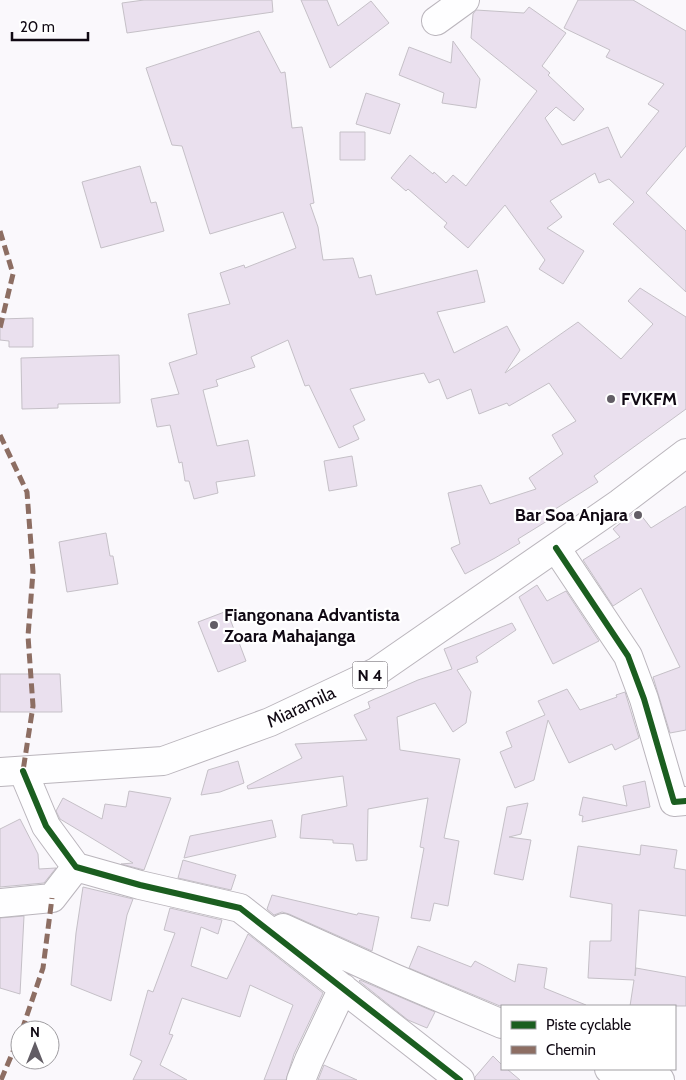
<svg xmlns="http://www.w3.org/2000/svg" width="686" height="1080" viewBox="0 0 686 1080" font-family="Cabin,sans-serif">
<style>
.building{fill:#eae0ee;stroke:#c5c0c7}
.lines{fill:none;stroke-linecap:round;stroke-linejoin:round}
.minor-casing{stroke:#bab5bc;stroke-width:30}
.major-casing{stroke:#bab5bc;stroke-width:30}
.minor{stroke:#fefeff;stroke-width:28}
.major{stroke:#fefeff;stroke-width:28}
.quiet{stroke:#8d6e63;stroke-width:5;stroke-dasharray:10 5;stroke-linecap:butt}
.cycleway-casing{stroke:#fff;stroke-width:9}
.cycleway{stroke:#1b5e20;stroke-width:6}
.poi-dot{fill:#625d65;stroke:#fff;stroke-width:2}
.labels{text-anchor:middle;stroke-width:4.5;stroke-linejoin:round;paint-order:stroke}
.shield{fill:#fff;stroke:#58535a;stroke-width:1}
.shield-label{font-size:16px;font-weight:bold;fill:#100913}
.poi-label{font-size:18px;font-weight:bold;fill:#100913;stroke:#fff;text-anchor:start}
.street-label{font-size:18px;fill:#100913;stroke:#fff}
</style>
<rect width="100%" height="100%" fill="#faf8fc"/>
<path class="building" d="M144 0H272L273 12 127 33 122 3Z
M301 0H327L338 26 371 1 389 23 330 68Z
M578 0H633L686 31V146L646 193 686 231V292L613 224 634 202 609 179 599 183 595 173 550 201 562 217 547 228 584 251 563 284 539 269 545 260 505 205 468 248 444 227 447 223 408 189 406 191 391 178 410 155 433 174 434 172 446 183 453 175 466 186 537 91 471 38 473 14 476 10 524 13 529 7 566 33 542 66 550 73 548 75 584 109 574 121 556 107 545 118 562 145 608 127 621 158 659 111 648 104 664 84 606 57 610 50 564 28Z
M259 31 281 73 285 72 292 128 302 127 314 203 310 204 318 227 323 260 353 258 359 278 371 275 376 295 477 270 485 302 437 312 454 353 507 326 520 350 505 373 578 322 621 359 653 324 628 301 640 288 686 317V409L594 476 598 482 549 513 552 518 518 539 520 543 495 558 465 574 451 548 460 544 448 493 481 485 490 504 536 489 529 478 563 454 552 435 576 421 549 383 509 406 507 403 479 414 471 389 447 399 439 379 429 383 424 373 350 389 365 420 353 426 359 439 339 448 309 385 305 386 288 340 251 357 255 367 216 380 218 386 203 390 217 446 248 440 255 476 216 482 218 493 194 499 189 481H185L182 462 179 463 170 425 157 427 151 399 179 394 169 363 197 354 188 314 230 304 220 273 244 265 245 268 296 248 283 212 210 234 182 146 172 145 146 68Z
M453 41 480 79 476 108 442 103 444 93 399 75 409 47 451 63Z
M366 93 400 104 390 134 356 124Z
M340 132H365V160H340Z
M140 166 151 203 156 202 164 231 101 248 82 182Z
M33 318V347H9V341L0 340V319Z
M119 355 120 403 58 404V408L22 409 21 358Z
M352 456 357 486 329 491 324 461Z
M686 506V730L670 733 653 677 680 667 641 588 613 606 583 560 620 537 613 529 637 510 651 528Z
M106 533 110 556H113L118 584 67 592 59 542Z
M537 585 547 601 566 591 599 641 553 664 519 597Z
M227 611 246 661 218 672 198 622Z
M512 623 516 630 476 657 478 662 457 670 471 692 466 723 453 732 435 703 397 717 400 750 460 759 444 838 459 841 448 906 434 903 430 921 411 918 424 848 420 847 428 798 368 809 367 860 356 861 353 844 333 843V840L300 838 302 815 347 806 343 776 248 789 247 786 302 758 295 744 367 740 354 715 370 708 368 702 418 680 452 669 444 649Z
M0 674H60L62 712H0Z
M567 689 580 710 617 697 616 695 625 692 639 738 615 750 612 744 569 763 548 720 534 780 515 788 500 752 512 747 506 732 545 715 538 701Z
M238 761 244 783 220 792 201 795 208 770Z
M645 781 650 807 582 822 583 816 579 815 583 797 627 806 623 786Z
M129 791 171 798 144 870 121 864 133 863 60 819 56 811 63 798 102 819 105 804 126 807Z
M528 803 521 834 509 837 531 840 523 880 494 874 507 807Z
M20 819 38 854 39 869 56 868 44 883 0 887V829Z
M272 820 276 837 184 858 190 836Z
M641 845 677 850 674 868 686 870V916L639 910 635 976 636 968 686 977V1006H630L634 980 588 978 590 941H611L612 904 570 897 578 846 640 855Z
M183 860 236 875 231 890 178 878Z
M83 887 133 899 127 915 111 1001 71 985 76 933Z
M272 895 357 915 358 913 379 917 372 951 289 914 282 912 274 915 267 909Z
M170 908 222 920 218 934 201 927 191 966 227 979 248 934 323 993 294 1054 286 1080H264L293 1005 250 985 240 1017 182 998 169 1034 173 1035 160 1065 187 1080H133L142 1061 130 1055 148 990 153 992 175 933 164 930Z
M24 916 20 994 0 988V918Z
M418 946 471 967 475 961 515 982 518 964 547 968 544 988 586 1005 585 1006H500L409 968Z
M360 980 435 1012 427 1028 408 1020 359 981Z
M493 1056 502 1065V1069H507L520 1080H475V1077Z
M324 1065 357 1080H318Z"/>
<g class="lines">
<g class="minor-casing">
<path id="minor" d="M436 21 465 0
M556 548 628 656 644 699 674 802 686 801
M23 771 46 826 76 867 140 885 240 908 460 1080
M0 903 52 898 76 867
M283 928 394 978 502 1024
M609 1069 660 1080
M301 1080 309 1060 343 988"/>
</g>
<g class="major-casing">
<path id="major" d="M0 772 163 761 270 722 376 672 620 503 686 453"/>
</g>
<use href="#minor" class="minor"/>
<use href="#major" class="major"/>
<path class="quiet" d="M0 231 13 274 0 328
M0 435 27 492 33 572 28 636 33 706 23 771
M22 1030 43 968 52 898
M1 1080 20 1035"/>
<g class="cycleway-casing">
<path id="cycleway" d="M556 548 628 656 644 699 674 802 686 801
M23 771 46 826 76 867 140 885 240 908 460 1080"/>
</g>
<use href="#cycleway" class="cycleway"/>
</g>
<g class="poi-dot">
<circle cx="611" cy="399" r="5"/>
<circle cx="638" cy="515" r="5"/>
<circle cx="214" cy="625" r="5"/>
</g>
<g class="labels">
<rect class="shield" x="352.5" y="661.5" width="35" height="27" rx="4"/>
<g class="shield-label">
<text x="370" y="681">N 4</text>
</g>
<g class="poi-label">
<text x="621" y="405">FVKFM</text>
<text x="628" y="521" text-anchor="end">Bar Soa Anjara</text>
<text x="224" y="621">Fiangonana Advantista<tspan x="224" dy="21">Zoara Mahajanga</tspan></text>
</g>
<g class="street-label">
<text transform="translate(301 707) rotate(-25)" y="6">Miaramila</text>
</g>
</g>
<rect x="501" y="1005" width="175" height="65" fill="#ffffff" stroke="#9f9da1"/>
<rect x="511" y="1021" width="25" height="8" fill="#1b5e20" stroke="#9f9da1"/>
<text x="546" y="1030" font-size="15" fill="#100913">Piste cyclable</text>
<rect x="511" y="1046" width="25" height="8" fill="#8d6e63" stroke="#9f9da1"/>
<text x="546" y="1055" font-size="15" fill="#100913">Chemin</text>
<g transform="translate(35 1045)"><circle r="24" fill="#ffffff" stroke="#9f9da1"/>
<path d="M0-4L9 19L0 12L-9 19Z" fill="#625d65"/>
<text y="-8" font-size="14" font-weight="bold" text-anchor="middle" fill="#100913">N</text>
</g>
<path d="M12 32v8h76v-8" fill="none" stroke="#100913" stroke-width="2.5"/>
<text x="20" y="32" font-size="15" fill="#100913" stroke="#ffffff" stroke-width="4" paint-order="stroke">20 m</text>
</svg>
